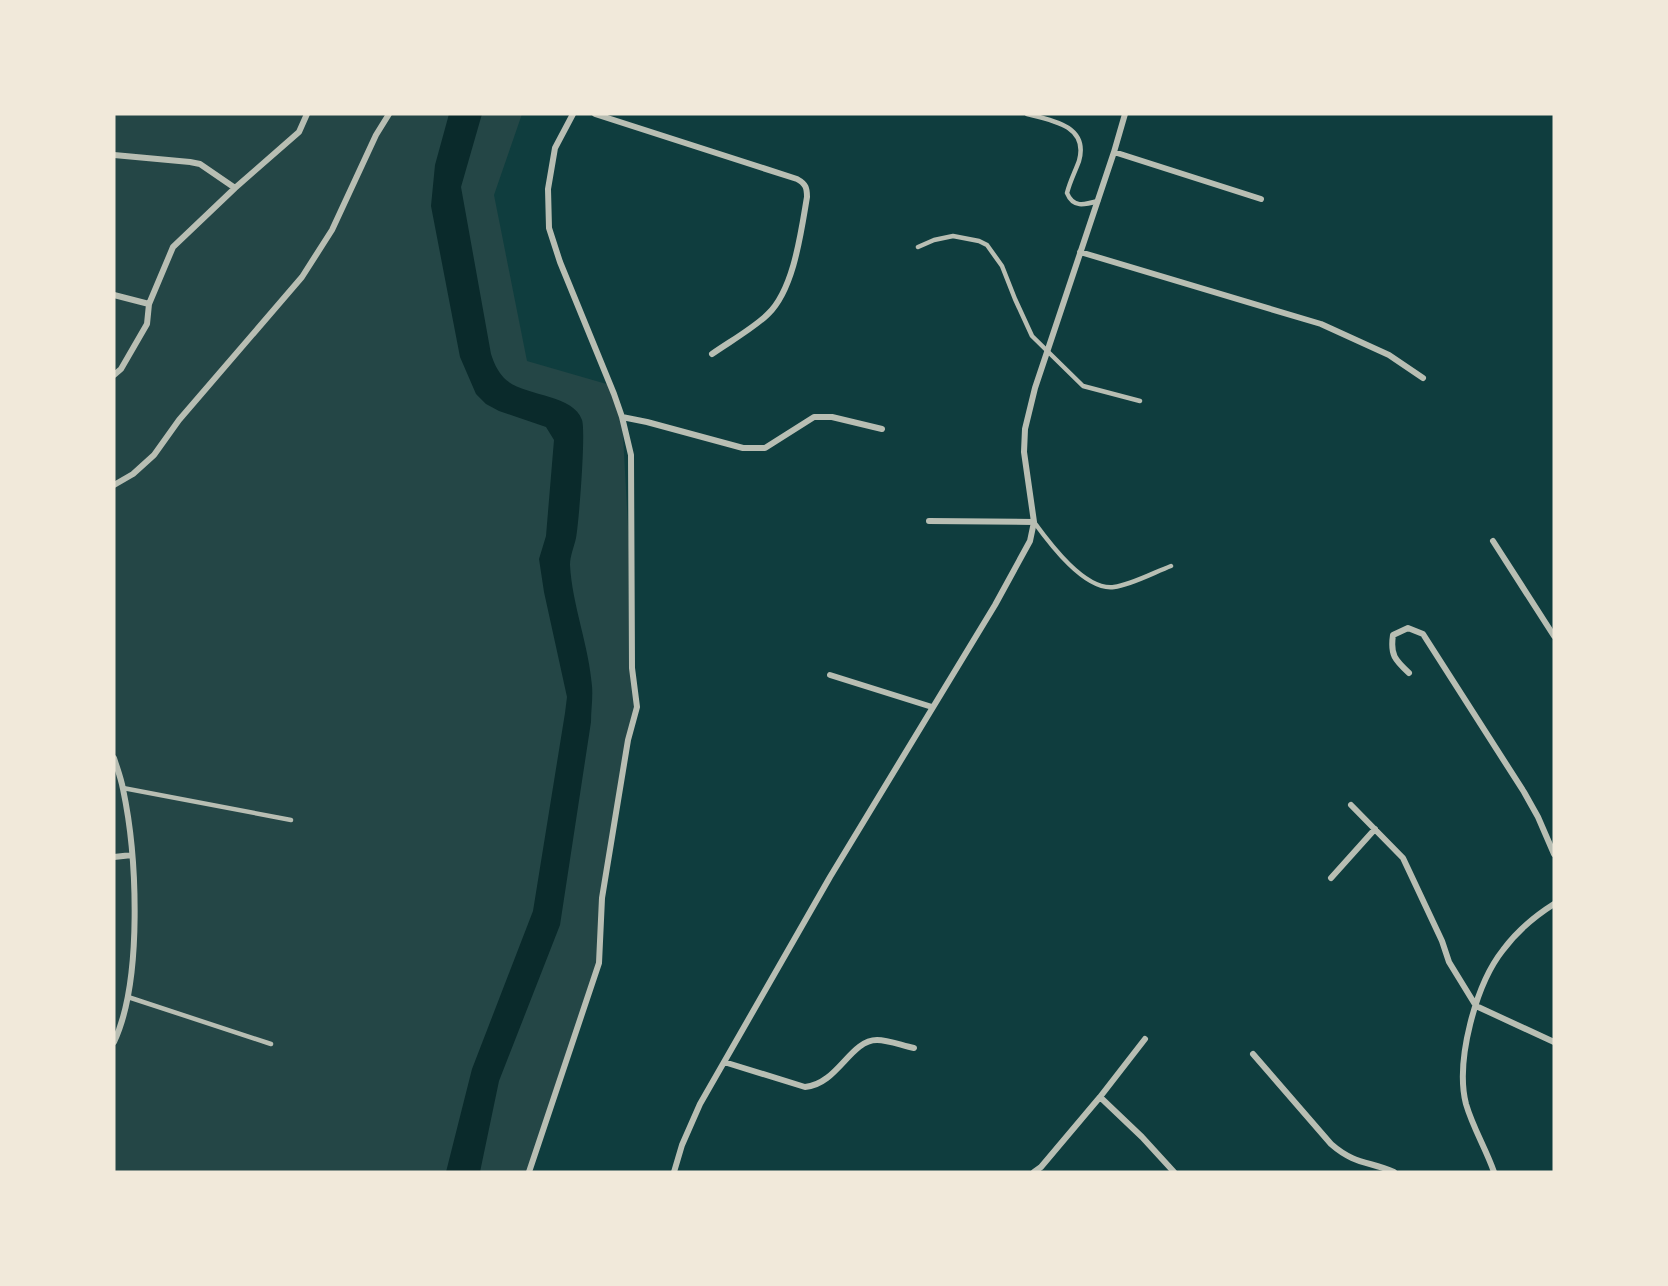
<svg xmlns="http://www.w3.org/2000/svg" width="1668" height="1286" viewBox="0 0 1668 1286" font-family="Barlow,sans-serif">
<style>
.green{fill:#244646}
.water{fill:#0a2a2b}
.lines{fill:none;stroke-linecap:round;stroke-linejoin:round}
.service{stroke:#b8beb3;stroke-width:4.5}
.minor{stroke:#b8beb3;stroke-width:6}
</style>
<rect width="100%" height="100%" fill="#0f3d3e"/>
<path class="green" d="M114 114H522L494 195 527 361 610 385 622 417 632 598V667L637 707 602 898 599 963 529 1172H114Z"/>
<path class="water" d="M449 114H482L461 187 491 354C494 363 497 370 504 378 522 397 573 393 582 420 586 431 579 522 576 538 574 547 570 556 570 565 572 604 589 646 592 686 593 698 591 710 591 722L560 925 499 1081 480 1172H446L472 1069 533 911 565 713 567 697 544 592 539 559 546 536 554 440 546 427 499 411 486 404 476 394 460 357 431 206 435 165Z"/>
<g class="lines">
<path class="service" d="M1027 114C1052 120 1089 126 1079 161 1075 172 1070 181 1067 193 1073 208 1084 205 1098 201
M918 247 934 240 953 236 979 241 987 245 1002 266 1015 299 1032 336 1083 386 1140 401
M1034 522C1050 544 1085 591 1114 587 1131 585 1155 572 1171 566
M123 788 291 820
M128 997 271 1044"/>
<path class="minor" d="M595 114 797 179C806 184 807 188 807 197 801 232 794 289 768 314 754 328 729 342 712 354
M1114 152 1261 199
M114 155 190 162 200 164 235 188
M1080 252 1321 324 1389 355 1423 378
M114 295 149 304
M114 375 121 369 147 324 149 304 173 247 235 188 299 132 307 114
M622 417 647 422 743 448H765L814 417H832L882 429
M114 485 133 474 154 455 179 420 302 277 332 230 376 135 389 114
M929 521 1034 522
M1493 541 1554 636
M1409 673C1395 660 1390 655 1393 635L1408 628 1423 634 1524 792 1538 817 1554 854
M830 675 932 707
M114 758C117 768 121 778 123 789 137 855 143 980 114 1042
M1351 805 1403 858 1442 941 1449 962 1476 1006 1554 1042
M114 857 132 855
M1331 878 1375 829
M1253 1054 1331 1144C1355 1165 1369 1161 1394 1172
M724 1062 805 1087C838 1084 850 1040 877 1040 889 1040 903 1046 914 1048
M1100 1097 1142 1137 1174 1172
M529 1172 599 963 602 898 628 740 637 707 632 668 631 455 622 417 614 394 560 262 549 228 548 189 555 148 573 114
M674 1172 682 1145 700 1104 830 877 995 605 1030 541 1034 522 1024 452 1025 429 1035 388 1114 152 1125 114
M1034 1172 1041 1167 1100 1097 1145 1039
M1494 1172C1486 1149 1473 1128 1466 1104 1455 1061 1476 984 1503 950 1517 931 1535 916 1554 904"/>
</g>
<rect width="1668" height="1286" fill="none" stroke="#f1e9da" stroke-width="231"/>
</svg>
